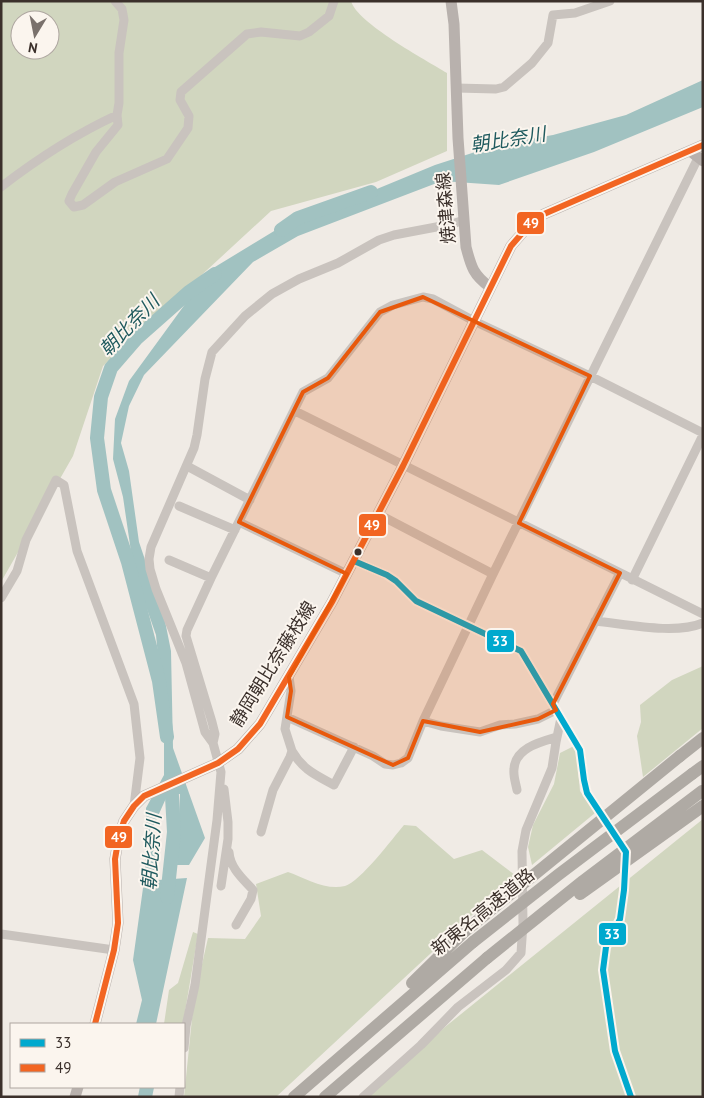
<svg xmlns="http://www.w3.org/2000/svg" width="704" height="1098" viewBox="0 0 704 1098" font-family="'PT Sans','Noto Sans JP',sans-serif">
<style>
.green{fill:#d1d6bf;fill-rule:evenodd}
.water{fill:#a1c2c1}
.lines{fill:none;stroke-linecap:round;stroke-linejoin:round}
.river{stroke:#a1c2c1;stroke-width:14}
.minor{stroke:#c9c3be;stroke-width:9}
.major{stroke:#b8b1ad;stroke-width:11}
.highway{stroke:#afaaa4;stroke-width:12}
.highway-bridge{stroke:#afaaa4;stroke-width:12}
.bus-1-casing{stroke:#fbf5ee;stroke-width:10}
.bus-2-casing{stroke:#fbf5ee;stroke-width:10}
.bus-1{stroke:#00a9ce;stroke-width:6}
.bus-2{stroke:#f26522;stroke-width:6}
.marked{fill:#e8590c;fill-opacity:0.2;stroke:#e8590c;stroke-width:4;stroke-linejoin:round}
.bus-dot{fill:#3b302b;stroke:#fbf5ee;stroke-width:2}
.labels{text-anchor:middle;stroke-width:4;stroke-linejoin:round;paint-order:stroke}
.street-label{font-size:18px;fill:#3b302b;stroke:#fbf5ee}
.water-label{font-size:19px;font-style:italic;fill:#1f5a5e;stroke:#fbf5ee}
.line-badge{stroke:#fbf5ee;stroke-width:2}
.badge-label{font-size:14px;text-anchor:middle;font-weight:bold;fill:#fff}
</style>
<rect width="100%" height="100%" fill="#f0ebe5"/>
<path class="green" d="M1 1H351C357 23 426 60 447 73V151L376 182 271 211 103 366 73 456 1 582ZM20 20H50V50H20Z
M703 666V728L643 777 637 736 641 722 640 705 672 680Z
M574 746 577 755 580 791 595 813 532 865 528 847 533 825 554 784 560 753Z
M703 819V1097H367L445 1027Z
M404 825 416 826 454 859 482 850 515 875 276 1097H184L194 999 208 938 245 939 261 916 256 884 288 872C305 878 326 891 345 886 360 882 393 838 404 825Z
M193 932 198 934 183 1024H164L169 990 178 983Z"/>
<path class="water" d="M703 80V107L594 152 499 185 442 181 298 236 253 262 144 375 129 406 121 443 129 471 139 542 164 616 171 651 173 748 205 838 189 865H177L180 794 167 796 154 825V847L158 872H145L146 808 164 775V721L156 635 134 572 123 497 113 459 115 419 129 381 210 270 284 225 355 198 435 165 500 144 553 135 626 115Z
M187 878 156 1024H136L142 1000 133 960 144 881Z"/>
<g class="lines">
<path class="river" d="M281 230 298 218 371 192
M167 737 159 681 128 562 104 490 97 438 101 397 111 368 137 338 189 292 215 274
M167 897 174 832 171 779
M145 1097 147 1087"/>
<path class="minor" d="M115 1 122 9 124 20 119 53V103L117 115 118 125 96 152 72 194 69 201 74 207 83 205 115 182 167 159 188 128 189 116 180 100 181 92 247 34 261 32 300 36 309 32 329 16 334 1
M456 88 496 89 504 87 532 63 548 43 553 15 575 13 610 1
M1 187C37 159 76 134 117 115
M295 411 703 614
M187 466 250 500
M179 506 235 530
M378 514 493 574
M239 522 347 574
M169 560 211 578
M354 561 387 575 396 581 416 601 521 651 580 750 584 780 587 793 626 852 624 890 620 919 606 947 603 970 615 1051 631 1097
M632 580 703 435
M1 598 17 571 26 540 56 480 64 485 77 551 134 704 140 758 134 806
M595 621C626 624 675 635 703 623
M553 704 620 573
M287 717 373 756 385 764 393 765 401 763 408 758 423 721 493 574 698 158
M423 721 441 726 480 732 500 725 515 724 538 719 556 710
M213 743 215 734 212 722 186 636 187 630 211 578 303 392 328 378 380 312 393 305 423 297 433 299 474 321 590 376 703 433
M292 751C303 770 316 775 334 785L354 747
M517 790C516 784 513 776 514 769 515 748 540 742 557 737
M261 832 273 790 290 757 292 751 285 729 291 691 289 677
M229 852C230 868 243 879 253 890L251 899 236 925
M221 886 228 839V822L224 789
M1 934 114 950
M184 1048 186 1026 195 985 217 820 221 772 213 743 205 732 186 663 156 589 150 569 149 559 151 547 194 448 197 435 205 379 212 352 245 316 272 294 299 279 338 263 379 240 394 235 452 224 464 220
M179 1097 180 1087
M363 1097 421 1045 458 1007 506 970 521 953 523 924 522 851 526 830 552 768 556 742 561 718"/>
<path class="major" d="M451 1 454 24 458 138 466 247C471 266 473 275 490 287
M690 151 703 161
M95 1024 114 950 118 923 115 859 119 836 124 821 134 806 144 796 218 763 238 749 260 724 332 602 403 466 511 246 531 223 544 214 703 145
M75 1097 78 1087"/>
<path class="highway" d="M680 756 703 738
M692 774 703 766
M412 983 465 931
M294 1097 473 942
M325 1097 487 958"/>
<path class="highway-bridge" d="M580 894 703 806
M465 931 680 756
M473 942 558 875 692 774
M487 958 583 881 702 791"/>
<g class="bus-1-casing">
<path id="bus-1" d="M354 561 387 575 396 581 416 601 521 651 580 750 584 780 587 793 626 852 624 890 620 919 606 947 603 970 615 1051 631 1097"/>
</g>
<g class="bus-2-casing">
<path id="bus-2" d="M95 1024 114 950 118 923 115 859 119 836 124 821 134 806 144 796 218 763 238 749 260 724 332 602 403 466 511 246 531 223 544 214 703 145"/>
</g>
<use href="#bus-1" class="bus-1"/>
<use href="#bus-2" class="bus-2"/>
</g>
<path class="marked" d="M423 297 590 376 519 523 620 573 553 704 556 710 538 719 480 732 423 721 408 758 393 765 287 717 291 691 289 677 347 574 239 522 303 392 328 378 380 312Z"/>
<circle class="bus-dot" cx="358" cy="552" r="4.5"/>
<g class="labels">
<g class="street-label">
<text transform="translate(446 208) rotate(-95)" y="6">焼津森線</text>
<text transform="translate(273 664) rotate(-58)" y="6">静岡朝比奈藤枝線</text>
<text transform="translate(483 912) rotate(-39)" y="6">新東名高速道路</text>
</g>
<g class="water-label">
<text transform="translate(508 139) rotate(-9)" y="7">朝比奈川</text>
<text transform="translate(129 325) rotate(-46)" y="7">朝比奈川</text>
<text transform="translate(151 852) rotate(-86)" y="7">朝比奈川</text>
</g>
</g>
<g class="line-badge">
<rect x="516" y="211" width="29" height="24" rx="5" fill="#f26522"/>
<rect x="358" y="513" width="29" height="24" rx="5" fill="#f26522"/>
<rect x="486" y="629" width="29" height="24" rx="5" fill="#00a9ce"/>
<rect x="104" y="825" width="29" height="24" rx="5" fill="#f26522"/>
<rect x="598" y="922" width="29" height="24" rx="5" fill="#00a9ce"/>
</g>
<g class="badge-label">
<text x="531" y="228">49</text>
<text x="372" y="530">49</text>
<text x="500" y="646">33</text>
<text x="119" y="842">49</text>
<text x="612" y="939">33</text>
</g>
<rect width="704" height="1098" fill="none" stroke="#3b302b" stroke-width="5"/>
<rect x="10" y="1023" width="175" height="65" fill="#fbf5ee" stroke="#aea6a0"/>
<rect x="20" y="1039" width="25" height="8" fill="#00a9ce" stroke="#aea6a0"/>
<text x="55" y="1048" font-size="15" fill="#3b302b">33</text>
<rect x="20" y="1064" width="25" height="8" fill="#f26522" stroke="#aea6a0"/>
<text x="55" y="1073" font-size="15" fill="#3b302b">49</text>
<g transform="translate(35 35) rotate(190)"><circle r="24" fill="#fbf5ee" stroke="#aea6a0"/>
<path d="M0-4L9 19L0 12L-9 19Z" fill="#7a716c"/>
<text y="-8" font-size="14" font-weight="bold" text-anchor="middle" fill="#3b302b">N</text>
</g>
</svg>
